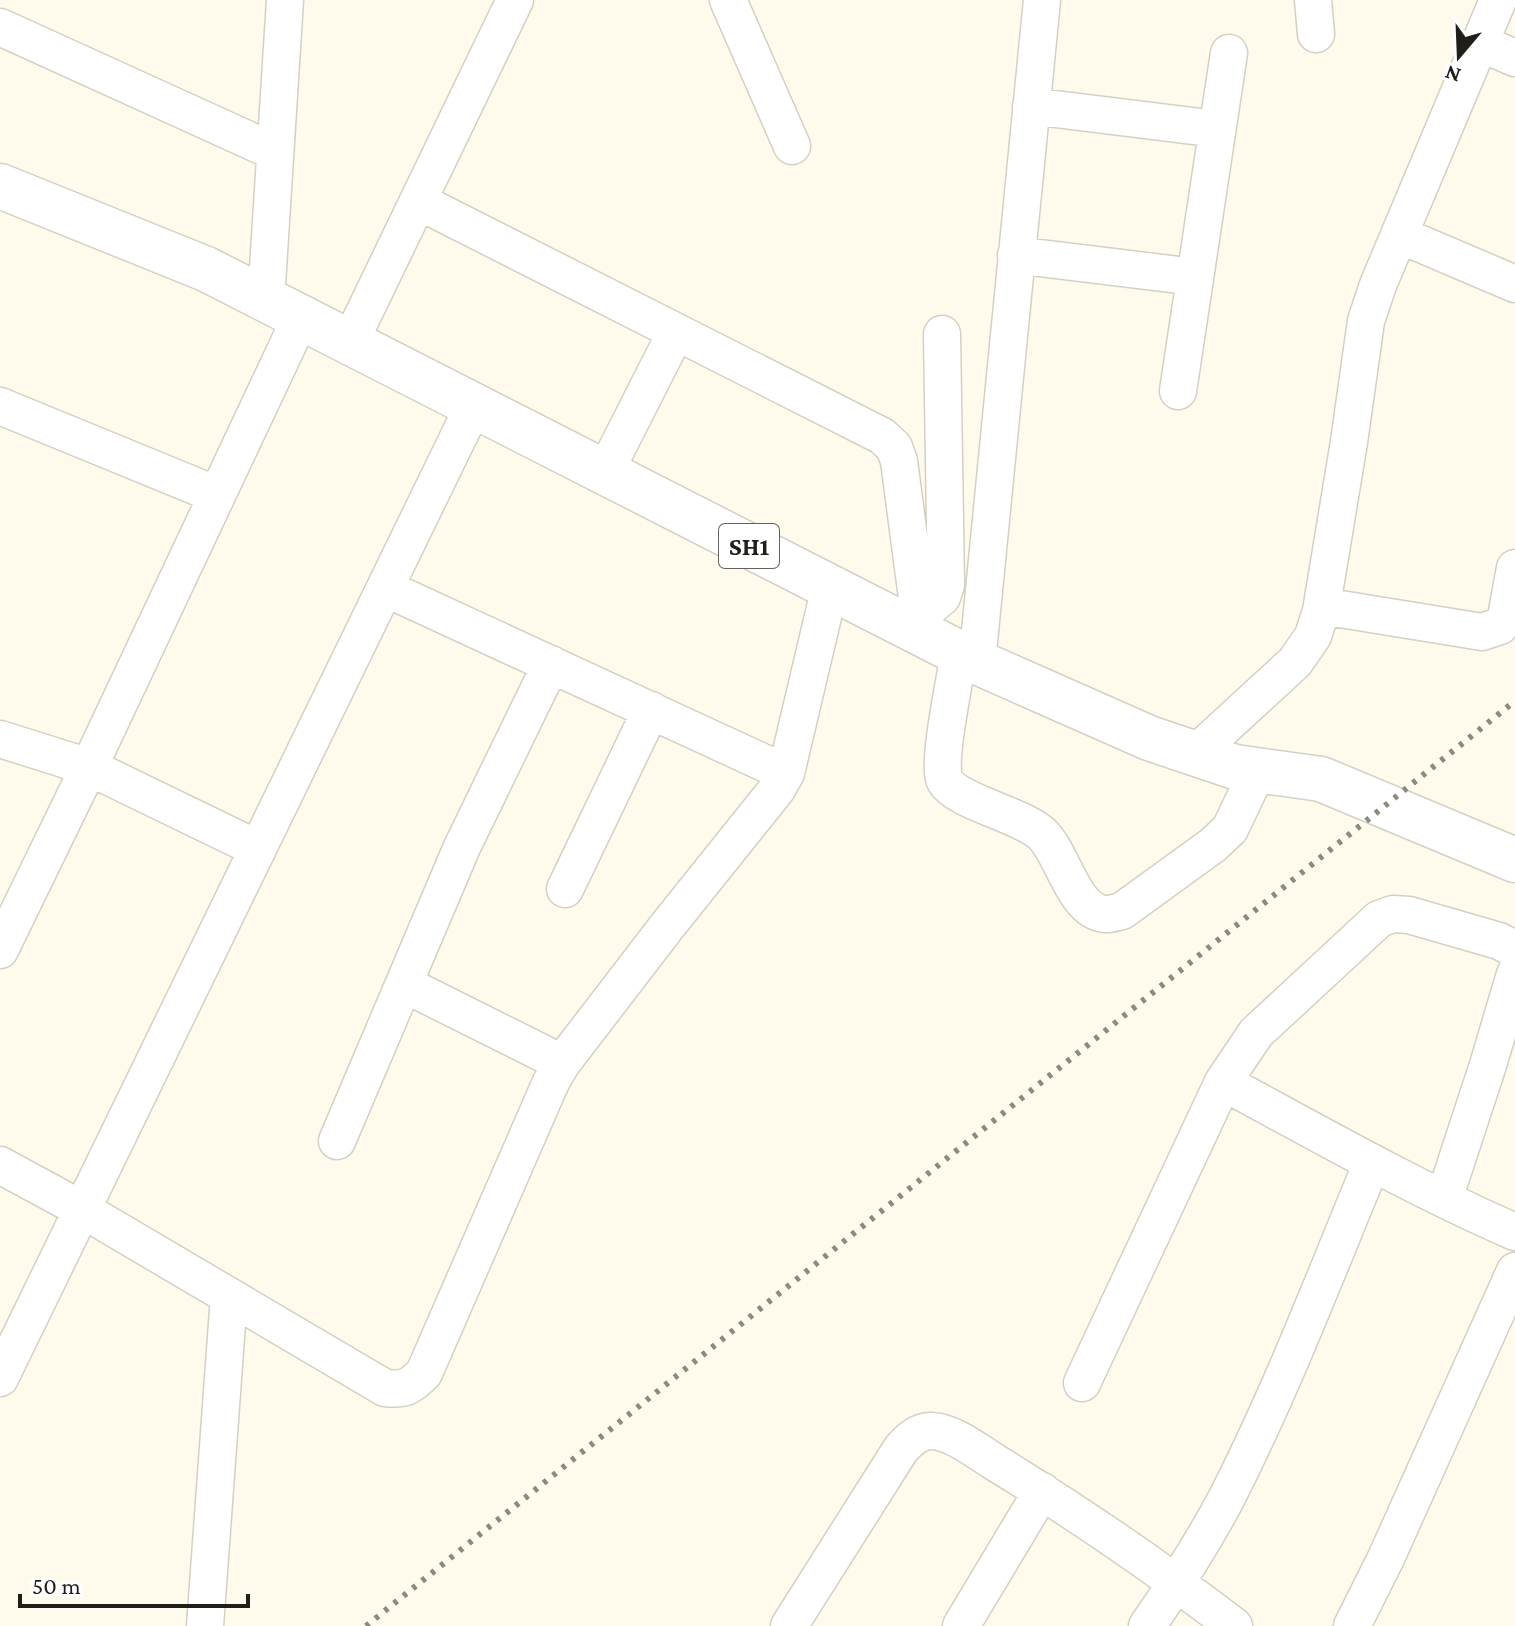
<svg xmlns="http://www.w3.org/2000/svg" width="1515" height="1626" viewBox="0 0 1515 1626" font-family="'Crimson Pro',serif">
<style>
.lines{fill:none;stroke-linecap:round;stroke-linejoin:round}
.minor-casing{stroke:#d4d0c3;stroke-width:39}
.major-casing{stroke:#d4d0c3;stroke-width:47}
.minor{stroke:#fff;stroke-width:36}
.major{stroke:#fff;stroke-width:44}
.rail{stroke:#8c8980;stroke-width:6;stroke-dasharray:4 8;stroke-linecap:butt}
.labels{text-anchor:middle;stroke-width:8;stroke-linejoin:round;paint-order:stroke}
.shield{fill:#fff;stroke:#63625e;stroke-width:2}
.shield-label{font-size:26px;font-weight:bold;fill:#201e19}
</style>
<rect width="100%" height="100%" fill="#fefaec"/>
<g class="lines">
<g class="minor-casing">
<path id="minor" d="M728 0 792 146
M1313 0 1316 34
M0 27 275 152
M1480 43 1515 58
M1031 106 1217 129
M418 201 882 436 894 447 899 461 922 636
M1400 235 1515 284
M1016 255 1195 277
M266 300 285 0
M350 342 515 0
M1178 391 1229 53
M0 406 217 495
M605 472 676 332
M385 588 786 773
M1322 606 1482 632 1500 626 1506 617 1515 568
M919 616 942 597 946 585 942 334
M959 653C956 675 936 766 945 781 957 802 1020 814 1042 834 1063 854 1073 910 1104 914 1109 915 1117 912 1122 911L1213 845 1230 829 1258 770
M977 662 1042 0
M0 739 89 767 258 849
M1195 754 1295 662 1313 636 1321 611 1349 442 1366 321 1378 285 1498 0
M565 889 651 710
M0 950 89 767 301 317
M404 984 562 1063
M1223 1082C1319 1134 1414 1188 1515 1232
M337 1141 462 847 551 664
M0 1165 83 1210 385 1388C405 1390 410 1387 424 1373L551 1082 562 1063 668 925 777 789 786 773 830 587
M1444 1199 1488 1065 1515 974
M0 1378 474 405
M1082 1383 1223 1082 1256 1033 1379 919 1393 914 1409 915 1499 941 1511 947 1515 952
M205 1626 229 1296
M789 1626 901 1449C909 1440 918 1431 931 1431 952 1431 978 1452 996 1463 1078 1513 1158 1568 1234 1626
M961 1626 1042 1491
M1147 1626C1175 1586 1202 1544 1225 1501 1281 1392 1325 1276 1372 1163
M1352 1626 1386 1558 1515 1271"/>
</g>
<g class="major-casing">
<path id="major" d="M0 186 206 269 977 662 1149 738 1235 767 1321 779 1515 860"/>
</g>
<use href="#minor" class="minor"/>
<use href="#major" class="major"/>
<path class="rail" d="M366 1626 1515 701"/>
</g>
<g class="labels">
<rect class="shield" x="719" y="524" width="60" height="44" rx="6"/>
<g class="shield-label">
<text x="749" y="555">SH1</text>
</g>
</g>
<g transform="translate(1459 56) rotate(199)" stroke="#ffffff" stroke-width="6" paint-order="stroke">
<path d="M0-6L14 30L0 20L-14 30Z" fill="#201e19"/>
<text y="-12" font-size="22" font-weight="bold" text-anchor="middle" fill="#201e19">N</text>
</g>
<path d="M20 1594v12h228v-12" fill="none" stroke="#201e19" stroke-width="4"/>
<text x="32" y="1594" font-size="24" fill="#201e19" stroke="#ffffff" stroke-width="6" paint-order="stroke">50 m</text>
</svg>
